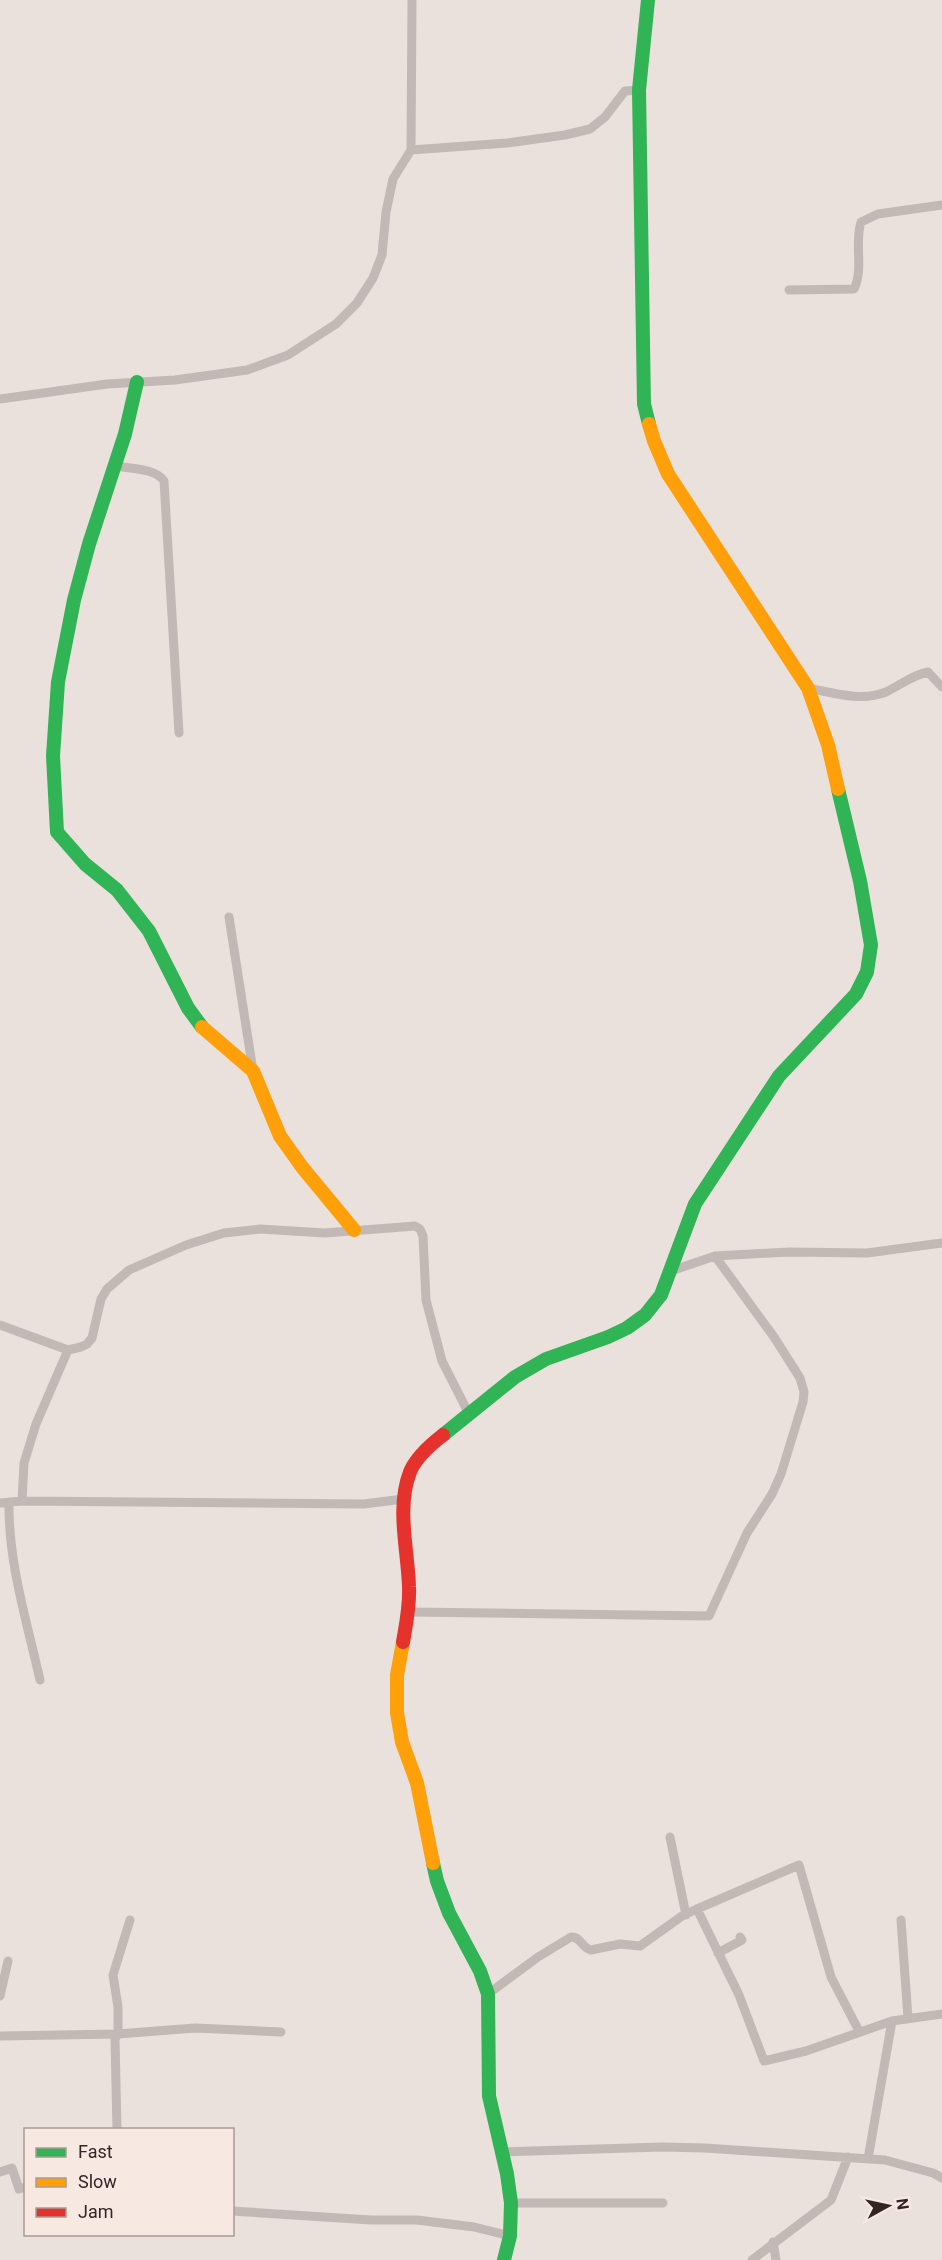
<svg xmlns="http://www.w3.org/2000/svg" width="942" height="2260" viewBox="0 0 942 2260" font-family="Roboto,sans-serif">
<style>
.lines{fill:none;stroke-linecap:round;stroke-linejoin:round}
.street{stroke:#c2b8b6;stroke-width:9}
.fast{stroke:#30b455;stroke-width:14}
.slow{stroke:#ff9f0a;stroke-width:14}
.jam{stroke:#e5322d;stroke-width:14}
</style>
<rect width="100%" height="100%" fill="#eae0dc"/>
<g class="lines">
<path class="street" d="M411 150 507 143 565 135 590 129 605 117 625 91 639 90
M789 290 854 289C864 269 854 244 861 222L878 214 942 205
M0 399 107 384 175 380 247 370 288 355 336 324 357 303 373 278 382 255 386 212 393 179 411 150 412 0
M116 466C131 469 155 468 164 481L179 733
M808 688C834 693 861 702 886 692 901 685 912 675 928 672L942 687
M229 917 253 1071
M671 1271 715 1256 789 1252 867 1253 942 1243
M0 1325 68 1350 81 1347 87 1344 92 1338 101 1299 107 1289 129 1270 186 1245 224 1233 260 1229 325 1233 415 1226 420 1229 423 1236 426 1300 442 1361 468 1412
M22 1501 24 1463 36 1424 68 1350
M9 1502C8 1562 27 1622 40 1680
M0 1503 22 1501 364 1504 403 1499
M408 1612 709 1616 747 1533 772 1494 781 1474 803 1402 804 1392 800 1378 774 1337 715 1256
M670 1837 686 1915
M697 1909 799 1865 831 1977 859 2031
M901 1920 908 2018
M718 1953 742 1940 740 1937
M488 1994 538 1957 571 1937C580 1936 582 1948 591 1950L620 1944 640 1946 682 1916 697 1909 739 1995 764 2061 806 2051 892 2021 942 2014
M0 1996 8 1961
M0 2036 118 2034V2007L113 1975 130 1920
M117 2130 115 2039 118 2034 195 2028 281 2032
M502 2152 662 2147 705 2148 885 2160 933 2173 942 2178
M868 2159 892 2021
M0 2172 12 2168 19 2189 26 2187
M511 2203H663
M232 2211 371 2220H417L474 2227 510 2236
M773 2242 776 2260
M752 2260 831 2200 848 2157"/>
<path class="fast" d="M648 0 639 90 644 404 649 424
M137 382 125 434 89 544 74 600 58 682 53 756 57 832 85 864 117 890 149 931 188 1008 202 1027
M443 1435 515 1377 546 1359 608 1337 627 1328 645 1315 661 1295 695 1204 779 1076 856 994 867 972 871 945 860 881 838 789
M433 1863 437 1881 449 1913 480 1971 488 1994 489 2096 507 2174 511 2203 510 2236 504 2260"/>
<path class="slow" d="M649 424 654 441 668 474 808 688 828 745 838 789
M202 1027 253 1071 280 1136 302 1167 354 1230
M403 1642 397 1675V1713L402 1742 417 1783 433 1863"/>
<path class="jam" d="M403 1642C406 1624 410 1606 409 1587 408 1550 396 1508 410 1472 416 1457 430 1445 443 1435"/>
</g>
<rect x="24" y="2128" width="210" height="108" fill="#f8e8e2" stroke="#a99a96" stroke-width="1.5"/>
<rect x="36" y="2148" width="30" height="9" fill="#30b455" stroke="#a99a96" stroke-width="1.5"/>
<text x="78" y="2158" font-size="18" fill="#322625">Fast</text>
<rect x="36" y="2178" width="30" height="9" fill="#ff9f0a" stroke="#a99a96" stroke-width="1.5"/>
<text x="78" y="2188" font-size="18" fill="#322625">Slow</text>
<rect x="36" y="2208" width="30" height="9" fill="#e5322d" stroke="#a99a96" stroke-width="1.5"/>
<text x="78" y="2218" font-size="18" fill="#322625">Jam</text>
<g transform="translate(888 2206) rotate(82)" stroke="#f8e8e2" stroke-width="4.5" paint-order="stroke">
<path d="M0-4.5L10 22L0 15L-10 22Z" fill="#322625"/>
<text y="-9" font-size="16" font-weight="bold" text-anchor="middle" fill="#322625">N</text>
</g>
</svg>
